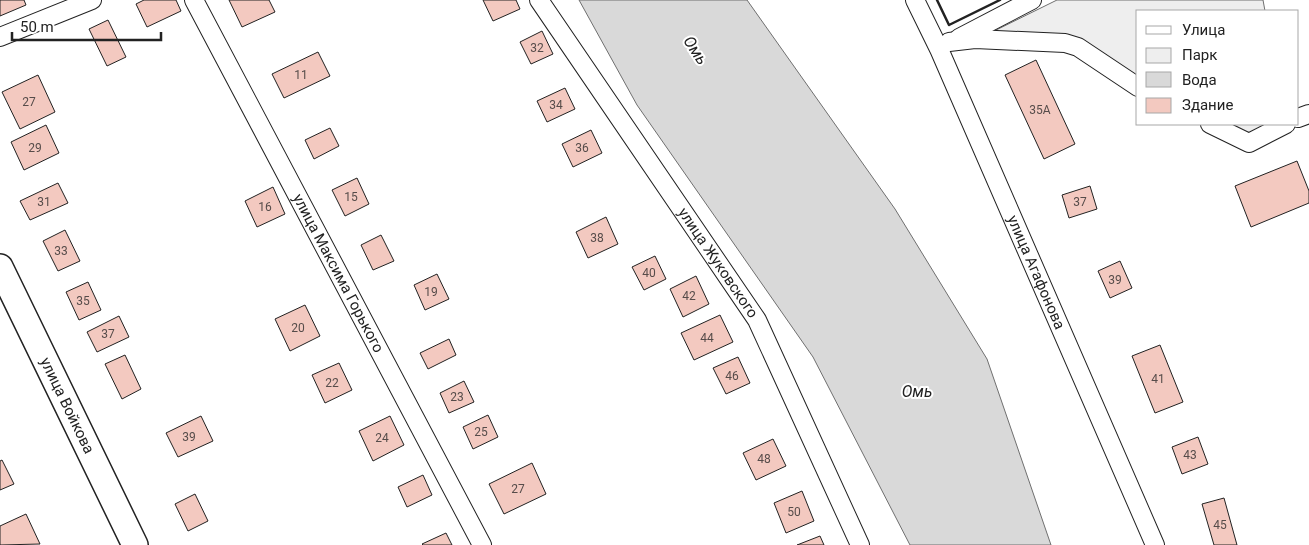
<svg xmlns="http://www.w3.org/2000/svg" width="1309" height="545" viewBox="0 0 1309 545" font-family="Roboto,sans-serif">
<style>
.green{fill:#eee;stroke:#6f6f6f}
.water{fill:#d9d9d9;stroke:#6f6f6f}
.building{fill:#f3c9c0;stroke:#222}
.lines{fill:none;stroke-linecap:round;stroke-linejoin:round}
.street-casing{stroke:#222;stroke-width:20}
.secondary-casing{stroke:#222;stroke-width:28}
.street{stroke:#fff;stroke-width:18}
.secondary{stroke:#fff;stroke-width:25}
.wall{stroke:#222;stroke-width:2.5}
.labels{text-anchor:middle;stroke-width:4;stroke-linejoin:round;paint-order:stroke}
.number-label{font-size:12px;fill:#564c4a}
.street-label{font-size:15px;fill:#222;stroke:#fff}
.water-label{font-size:16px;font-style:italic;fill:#222;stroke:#fff}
</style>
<rect width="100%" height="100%" fill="#fff"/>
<path class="green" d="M1057 0H1263L1265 11H1138V81L1076 40 986 35Z
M1225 124H1266L1252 137Z"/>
<path class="water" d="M579 0H747L895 209 987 359 1051 545H910L813 357 637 105Z"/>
<path class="building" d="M0 0H24L26 5 0 16Z
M144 0H176L181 11 147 27 136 4Z
M229 0H269L275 12 242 27Z
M483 0H516L520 9 493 21Z
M108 20 126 57 107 66 89 29Z
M542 31 553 54 531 64 520 42Z
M318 52 330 76 284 98 272 74Z
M1036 60 1075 144 1044 159 1005 75Z
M38 75 55 112 20 129 2 92Z
M565 88 575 109 547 122 537 101Z
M46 125 59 153 24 170 11 142Z
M330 128 339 146 314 159 305 140Z
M591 130 602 153 573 167 562 144Z
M1297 161 1309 191V203L1251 227 1235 186Z
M357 178 369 204 345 216 332 190Z
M58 183 68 203 30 220 20 201Z
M1090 186 1097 209 1069 218 1062 195Z
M273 187 285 214 257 227 245 201Z
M606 217 618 244 588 258 576 232Z
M65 230 80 261 58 271 43 241Z
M381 235 394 261 373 270 361 245Z
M655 256 666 279 644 290 632 267Z
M1120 261 1132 288 1110 298 1098 271Z
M437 274 449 299 425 310 414 285Z
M696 276 709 304 683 317 670 289Z
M88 282 101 310 79 320 66 292Z
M305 305 320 336 290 351 275 319Z
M720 315 733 342 694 360 681 333Z
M119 316 129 337 97 352 87 332Z
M449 339 456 355 428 369 420 353Z
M1160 345 1183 402 1155 413 1132 356Z
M125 355 141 389 122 399 105 364Z
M738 357 750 383 726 394 713 368Z
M339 363 352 390 325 403 312 375Z
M464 381 474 402 449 413 440 393Z
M488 415 498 437 473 449 463 427Z
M201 416 213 441 178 457 166 433Z
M390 416 404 445 373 461 359 431Z
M1198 437 1208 464 1182 474 1172 447Z
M773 439 786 466 756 480 743 453Z
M2 460 14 484 0 490V461Z
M532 463 546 494 504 514 489 484Z
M423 475 432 495 407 507 398 487Z
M802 491 814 521 786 533 774 503Z
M195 494 208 521 188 531 175 504Z
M1224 498 1237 545H1214L1202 504Z
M26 514 40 544 0 545V526Z
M446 533 452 545H423L422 544Z
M820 536 824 545H797Z"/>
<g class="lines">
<g class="street-casing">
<g id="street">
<path id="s1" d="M194 0 482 545"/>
<path id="s2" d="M539 0 757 320 860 545"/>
<path id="s3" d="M915 0 939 49 1155 545"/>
<path d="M0 37 92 0"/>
<path d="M959 38 1032 0"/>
<path d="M949 42 975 39 1065 43 1078 47 1138 87"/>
<path d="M1298 118 1309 114"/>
<path d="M1210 124 1249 143 1286 124"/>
</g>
</g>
<g class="secondary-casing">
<g id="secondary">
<path id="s4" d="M0 267 135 545"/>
</g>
</g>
<use href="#street" class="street"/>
<use href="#secondary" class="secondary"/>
<path class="wall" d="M937 0 949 25 1000 0"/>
</g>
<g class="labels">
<g class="number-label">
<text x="537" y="52">32</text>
<text x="301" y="79">11</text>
<text x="29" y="106">27</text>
<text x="556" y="109">34</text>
<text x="1040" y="114">35А</text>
<text x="35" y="152">29</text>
<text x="582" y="152">36</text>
<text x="351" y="201">15</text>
<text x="44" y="206">31</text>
<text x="1080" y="206">37</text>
<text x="265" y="211">16</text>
<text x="597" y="242">38</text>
<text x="61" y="255">33</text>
<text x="649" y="277">40</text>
<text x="1115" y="284">39</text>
<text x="431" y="296">19</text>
<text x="689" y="300">42</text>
<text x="83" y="305">35</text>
<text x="298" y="332">20</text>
<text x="108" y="338">37</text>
<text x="707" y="342">44</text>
<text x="732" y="380">46</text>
<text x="1158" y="383">41</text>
<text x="332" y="387">22</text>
<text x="457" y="401">23</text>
<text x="481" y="436">25</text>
<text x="189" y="441">39</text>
<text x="382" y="442">24</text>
<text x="1190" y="459">43</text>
<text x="764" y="463">48</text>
<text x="518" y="493">27</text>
<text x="794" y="516">50</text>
<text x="1220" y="529">45</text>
</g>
<g class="street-label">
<text dy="5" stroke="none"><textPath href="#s2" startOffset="318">улица Жуковского</textPath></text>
<text dy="5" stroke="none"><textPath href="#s1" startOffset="309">улица Максима Горького</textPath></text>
<text dy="5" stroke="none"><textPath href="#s3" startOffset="298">улица Агафонова</textPath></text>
<text dy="5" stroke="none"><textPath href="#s4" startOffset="154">улица Войкова</textPath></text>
</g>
<g class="water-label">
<text transform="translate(696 50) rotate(57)" y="6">Омь</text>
<text x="917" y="397">Омь</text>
</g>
</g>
<rect x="1136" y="10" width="162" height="115" fill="#ffffff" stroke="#a7a7a7"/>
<rect x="1146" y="26" width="25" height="8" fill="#ffffff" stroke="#a7a7a7"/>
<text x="1182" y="35" font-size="15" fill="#222222">Улица</text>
<rect x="1146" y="48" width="25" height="15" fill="#eeeeee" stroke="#a7a7a7"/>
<text x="1182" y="60" font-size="15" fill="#222222">Парк</text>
<rect x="1146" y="72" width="25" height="15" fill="#d9d9d9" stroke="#a7a7a7"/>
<text x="1182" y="85" font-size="15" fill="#222222">Вода</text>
<rect x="1146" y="98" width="25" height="15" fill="#f3c9c0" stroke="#a7a7a7"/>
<text x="1182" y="110" font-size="15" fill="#222222">Здание</text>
<path d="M12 32v8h149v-8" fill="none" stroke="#222222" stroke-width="2.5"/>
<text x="20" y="32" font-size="15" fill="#222222" stroke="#ffffff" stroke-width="4" paint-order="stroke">50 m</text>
</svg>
